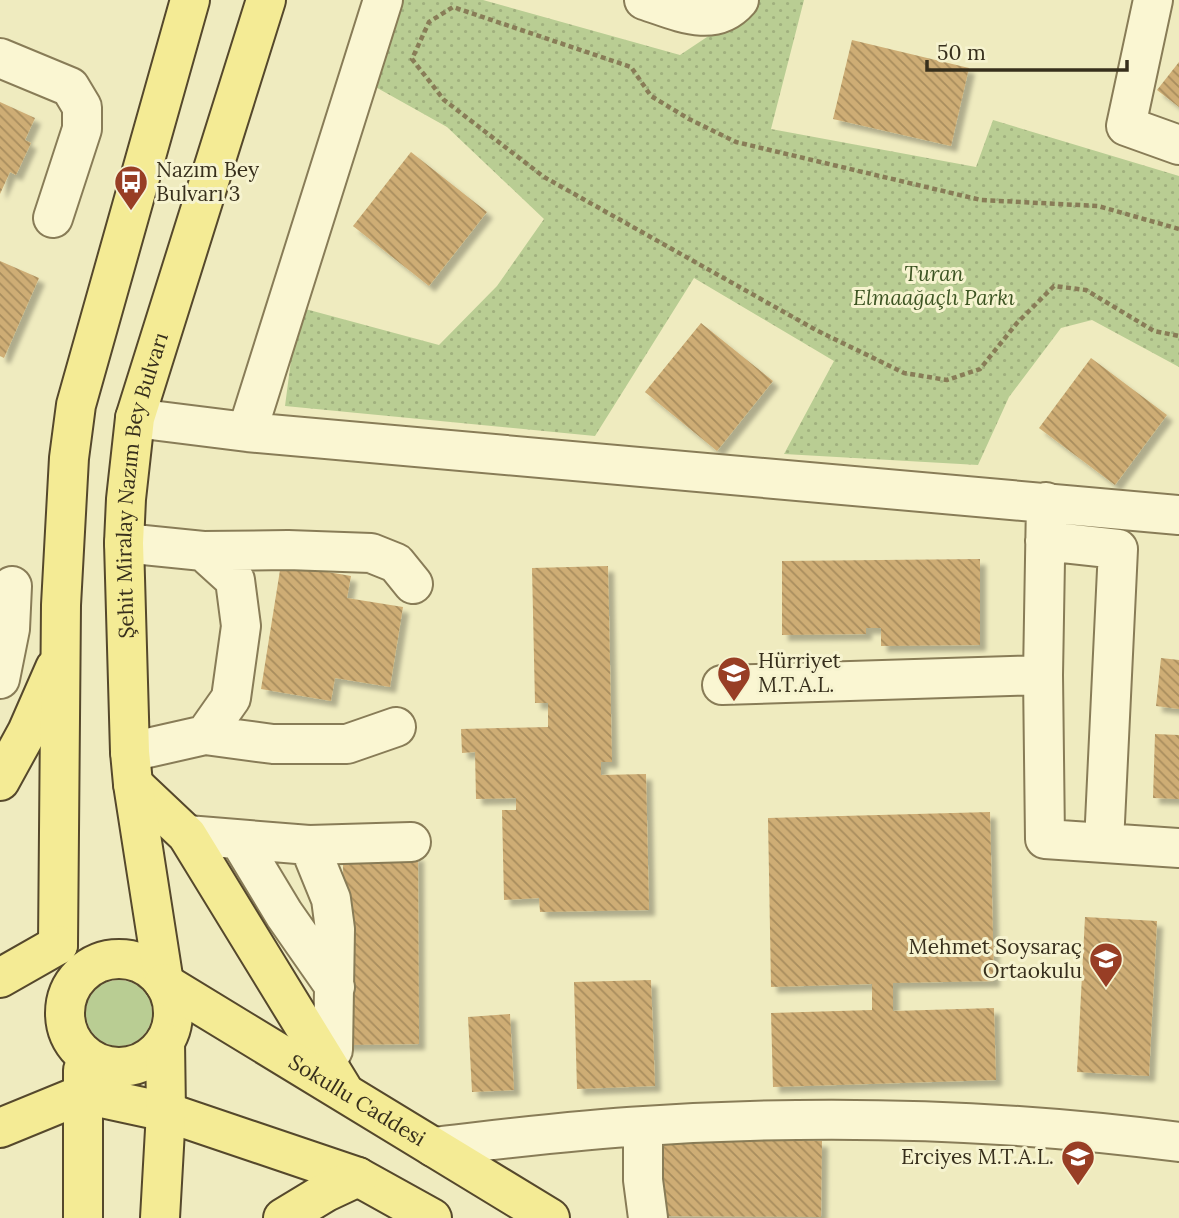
<svg xmlns="http://www.w3.org/2000/svg" width="1179" height="1218" viewBox="0 0 1179 1218" font-family="Lora,serif">
<style>
.green{fill:#b9cd93}
.park{fill:url(#park-dots)}
.building{fill:url(#building-back-hatch);filter:url(#shadow)}
.lines{fill:none;stroke-linecap:round;stroke-linejoin:round}
.minor-casing{stroke:#887c57;stroke-width:42}
.major-casing{stroke:#55482c;stroke-width:42}
.path{stroke:#887c57;stroke-width:4.5;stroke-dasharray:5 3.5;stroke-linecap:butt}
.minor{stroke:#faf6d2;stroke-width:38}
.major{stroke:#f4eb95;stroke-width:38}
.labels{text-anchor:middle;stroke-width:6;stroke-linejoin:round;paint-order:stroke}
.poi-label{font-size:21px;fill:#372f1c;stroke:#f6f3cf;text-anchor:start}
.park-label{font-size:21px;font-style:italic;fill:#3c5422;stroke:#f6f3cf}
.street-label{font-size:21px;fill:#372f1c;stroke:#f6f3cf}
</style>
<defs>
<pattern id="park-dots" width="8" height="8" patternUnits="userSpaceOnUse" patternTransform="scale(1.75)"><rect width="8" height="8" fill="#b9cd93"/><path d="M2 2h.1M6 6h.1" fill="none" stroke="#a0b07e" stroke-width="1.8" stroke-linecap="round"/></pattern>
<pattern id="building-back-hatch" width="6" height="6" patternUnits="userSpaceOnUse" patternTransform="scale(1.75)"><rect width="6" height="6" fill="#cead74"/><path d="M-1 5l2 2M0 0l6 6M5-1l2 2" fill="none" stroke="#a88d5e"/></pattern>
<filter id="shadow"><feDropShadow dx="6" dy="6" stdDeviation="2" flood-color="#0004"/></filter>
</defs>
<rect width="100%" height="100%" fill="#efebbf"/>
<path class="green" d="M86 1013a33 33 0 1 1 66 0a33 33 0 1 1-66 0Z"/>
<path class="park" d="M377 0H483L680 55 728 23 736 0H804L771 129 976 167 993 120 1179 176V367L1092 320 1061 328 1009 397 978 465 784 454 834 361 694 278 595 436 285 406 298 307 439 345 497 286 544 219 447 127 363 80Z"/>
<path class="building" d="M852 40 969 68 951 146 833 119Z
M1179 62V107L1157 90Z
M0 102 35 118 25 140 31 143 16 175 10 172 0 194Z
M411 152 487 212 429 286 353 226Z
M0 261 39 278 4 358 0 356Z
M701 323 773 381 717 451 645 392Z
M1091 358 1167 415 1115 485 1039 428Z
M980 559V645L881 646V628H866V634L782 635V561Z
M281 564 351 576 347 598 403 607 390 687 335 678 331 701 261 689Z
M608 566 612 762H601V775L646 774 649 910 540 912 539 898 504 900 502 810H516V798L476 799 475 752 462 753 461 729 548 727V703H535L532 568Z
M1161 658 1179 660V709L1156 706Z
M1155 734 1179 735V799L1153 798Z
M990 812 994 981 893 983V1011L994 1008 996 1080 773 1087 771 1013 872 1010V984L771 987 768 818Z
M418 855 419 1044 344 1045 343 856Z
M1085 917 1157 921 1149 1076 1077 1072Z
M651 980 655 1086 577 1089 574 982Z
M510 1014 514 1090 472 1092 468 1017Z
M657 1139 822 1141 821 1217 656 1216Z"/>
<g class="lines">
<g class="minor-casing">
<path id="minor" d="M644 0C676 10 713 30 739 0
M1153 0 1126 126 1179 145
M0 58 70 87 82 107V129L53 218
M135 418 247 432 1179 515
M247 432 383 0
M1046 502 1043 675 1045 839 1179 848
M1045 541 1118 549 1104 843
M124 543 203 551 235 580 241 626 231 698 205 735 130 752
M203 551 288 550 371 553 396 563 413 584
M0 679 10 629 12 586
M722 685 1043 675
M205 735 273 744H347L396 727
M187 835 309 845 411 842
M240 841 284 914 335 987
M309 845 331 899 335 929 333 1050 326 1062
M643 1126V1180L648 1218
M433 1147C503 1139 573 1130 644 1126 822 1114 1002 1119 1179 1142"/>
</g>
<g class="major-casing">
<g id="major">
<path d="M0 781 27 732 55 668"/>
<path d="M133 784 187 835 342 1088"/>
<path d="M58 945 61 605 69 458 76 405 190 0"/>
<circle cx="119" cy="1013" r="54"/>
<path d="M0 978 58 945"/>
<path id="s1" d="M164 983 133 784 130 752 124 543 126 499 135 418 266 0"/>
<path id="s2" d="M164 983 550 1218"/>
<path d="M83 1094 166 1112 358 1177 432 1218"/>
<path d="M0 1128 83 1094"/>
<path d="M83 1218V1070"/>
<path d="M160 1218 166 1112 165 1042"/>
<path d="M283 1218 326 1192 358 1177"/>
</g>
</g>
<path class="path" d="M1179 229 1098 206 981 200 736 142 689 119 651 96 631 67 453 7 429 22 412 59 444 100 544 177 816 330 904 373 947 380 980 369 1017 323 1054 286 1086 290 1154 331 1179 336"/>
<use href="#minor" class="minor"/>
<use href="#major" class="major"/>
</g>
<defs>
<g id="bus-pin" transform="scale(1.75)"><path d="M0 17L-7.5 6A9.5 9.5 0 1 1 7.5 6Z" fill="#983e25" stroke="#f6f3cf"/><path d="M-5-6H5V4H4V6H2V4H-2V6H-4V4H-5ZM-3.5-4V0h7V-4ZM-3.5 1.2v1.5H-2V1.2ZM2 1.2v1.5H3.5V1.2Z" fill="#fff"/></g>
<g id="school-pin" transform="scale(1.75)"><path d="M0 17L-7.5 6A9.5 9.5 0 1 1 7.5 6Z" fill="#983e25" stroke="#f6f3cf"/><path d="M0-5L7-2L0 1L-7-2ZM-4 1L0 2.5L4 1V4Q0 6-4 4Z" fill="#fff"/></g>
</defs>
<g fill-rule="evenodd">
<use href="#bus-pin" x="131" y="182"/>
<use href="#school-pin" x="734" y="673"/>
<use href="#school-pin" x="1106" y="959"/>
<use href="#school-pin" x="1078" y="1157"/>
</g>
<g class="labels">
<g class="poi-label">
<text x="156" y="177">Nazım Bey<tspan x="156" dy="24">Bulvarı 3</tspan></text>
<text x="758" y="668">Hürriyet<tspan x="758" dy="24">M.T.A.L.</tspan></text>
<text x="1082" y="954" text-anchor="end">Mehmet Soysaraç<tspan x="1082" dy="24">Ortaokulu</tspan></text>
<text x="1054" y="1164" text-anchor="end">Erciyes M.T.A.L.</text>
</g>
<g class="park-label">
<text x="934" y="281">Turan<tspan x="934" dy="24">Elmaağaçlı Parkı</tspan></text>
</g>
<g class="street-label">
<text dy="7" stroke="none"><textPath href="#s1" startOffset="502">Şehit Miralay Nazım Bey Bulvarı</textPath></text>
<text dy="7" stroke="none"><textPath href="#s2" startOffset="226">Sokullu Caddesi</textPath></text>
</g>
</g>
<path d="M927 60v10h200v-10" fill="none" stroke="#372f1c" stroke-width="3.5"/>
<text x="937" y="60" font-size="21" fill="#372f1c" stroke="#f6f3cf" stroke-width="5" paint-order="stroke">50 m</text>
</svg>
